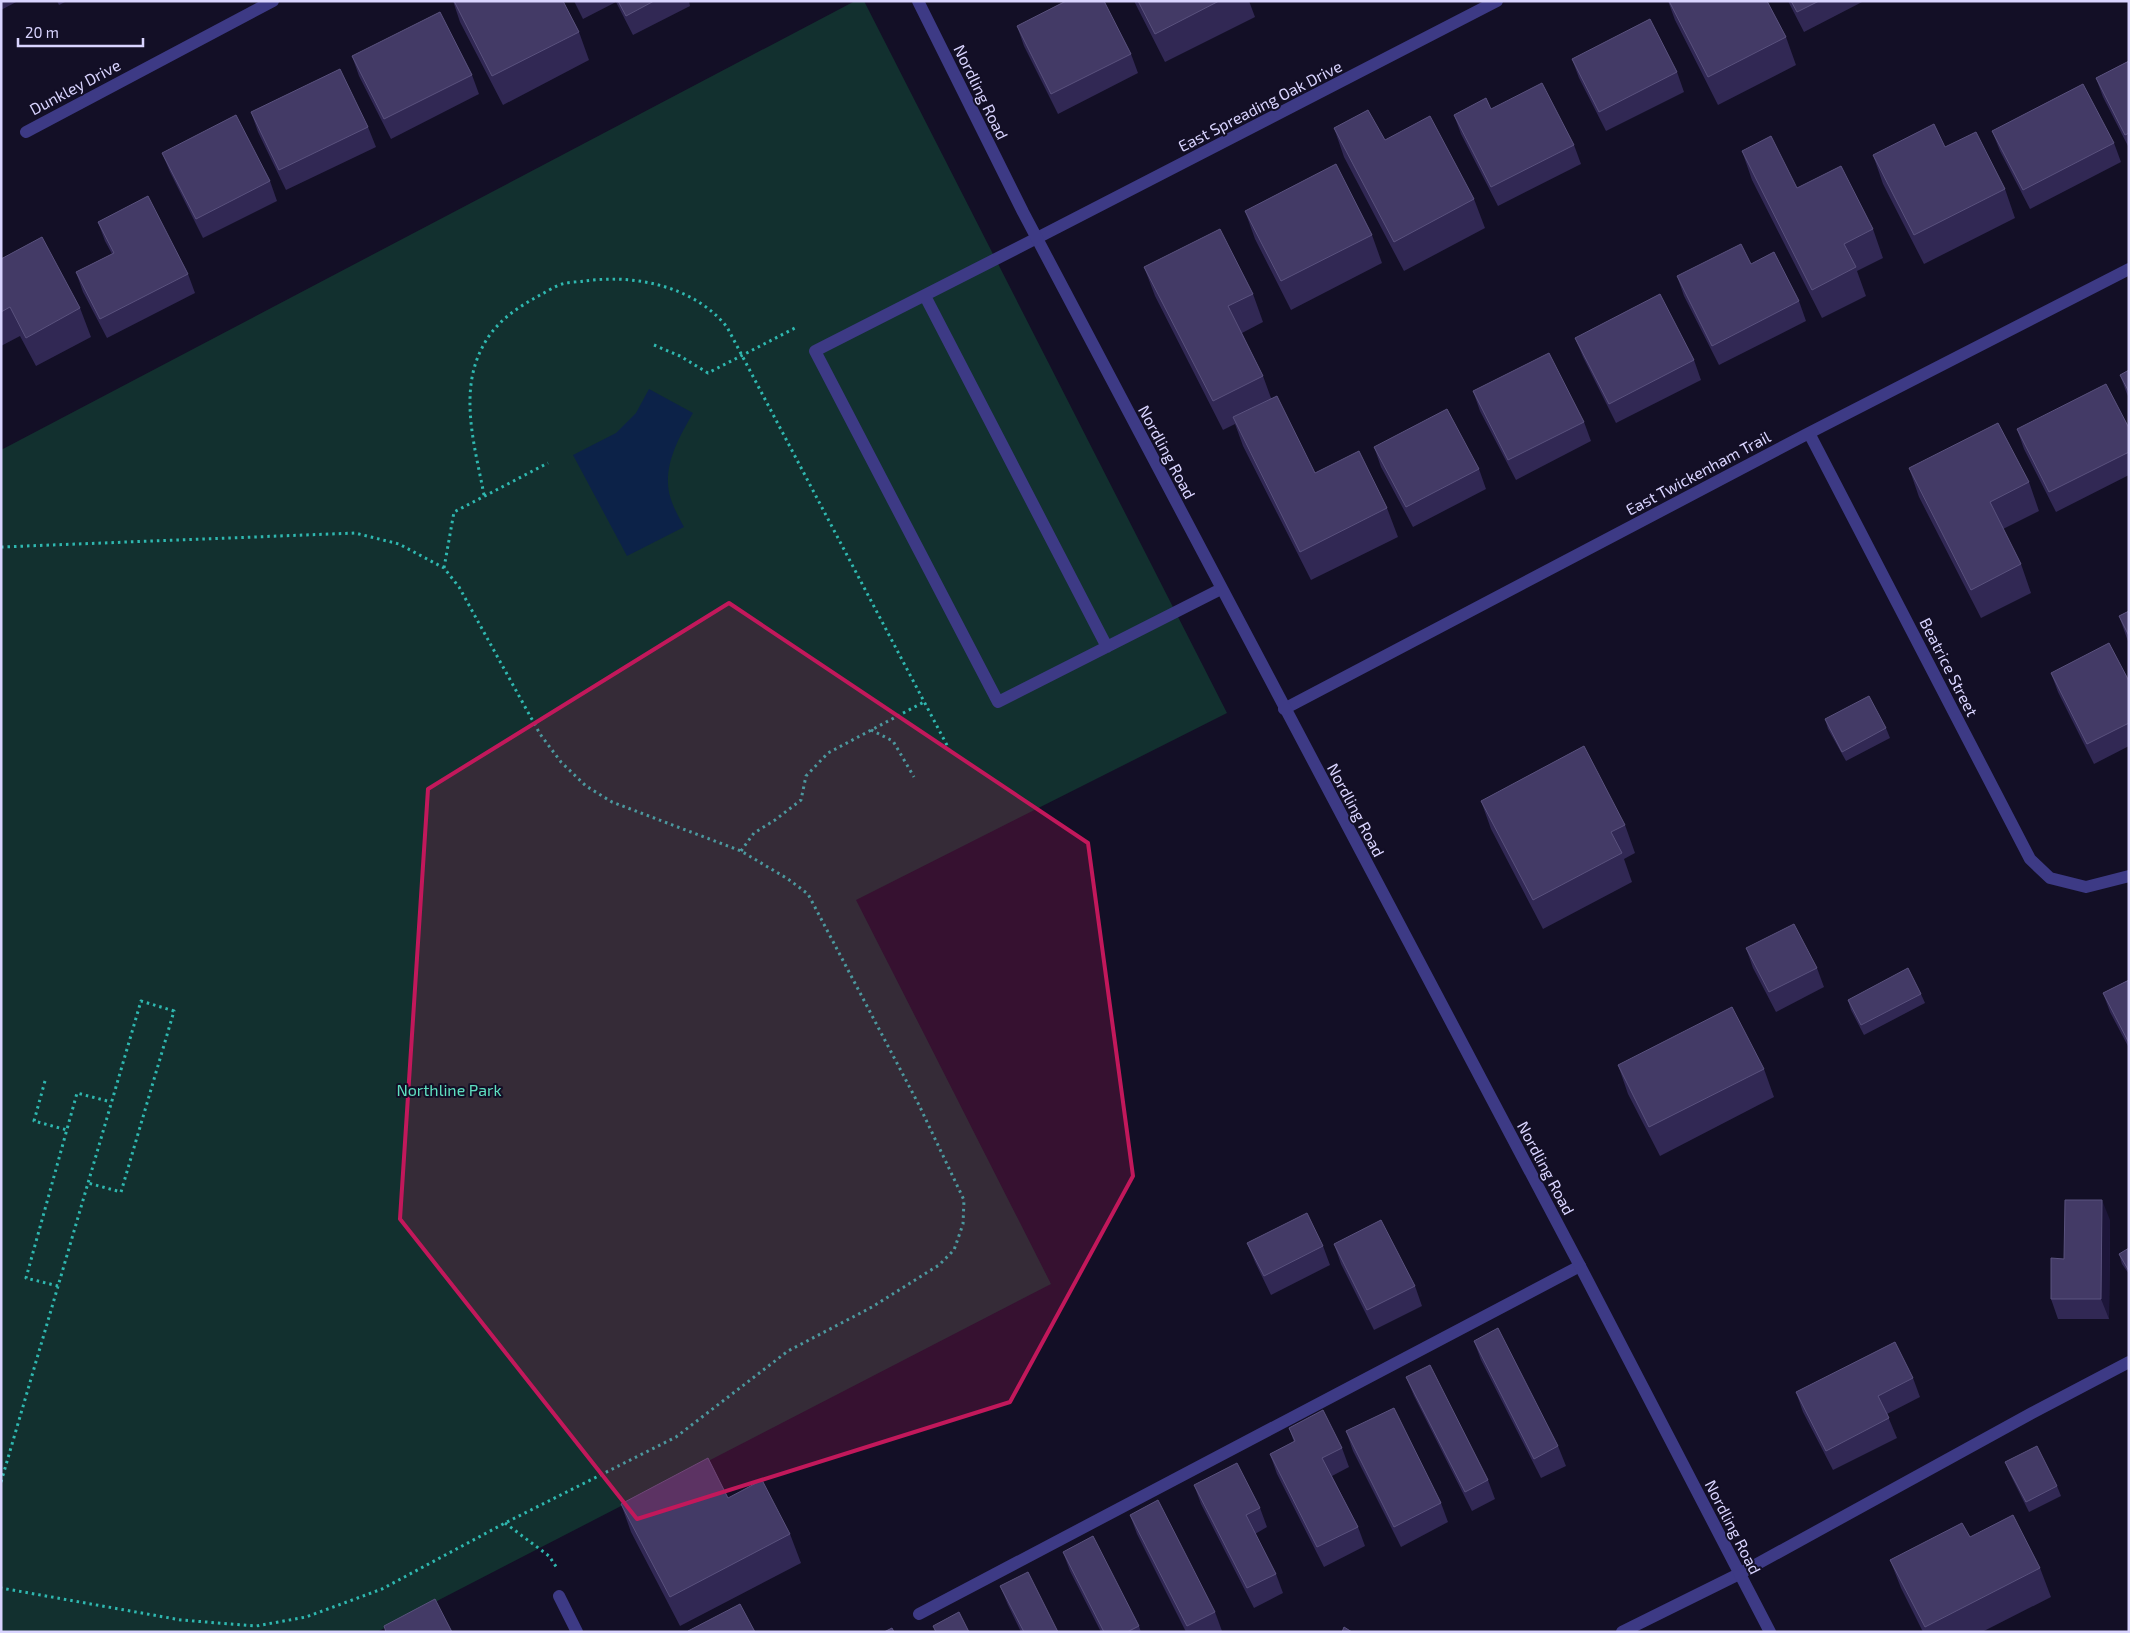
<svg xmlns="http://www.w3.org/2000/svg" width="2130" height="1633" viewBox="0 0 2130 1633" font-family="'Exo 2',sans-serif">
<style>
.green{fill:#12302f}
.water{fill:#0c2248}
.lines{fill:none;stroke-linecap:round;stroke-linejoin:round}
.path{stroke:#2fb8b0;stroke-width:3;stroke-dasharray:2.5 4;stroke-linecap:butt}
.service{stroke:#3d3a85;stroke-width:12}
.minor{stroke:#3d3a85;stroke-width:12}
.tertiary{stroke:#3d3a85;stroke-width:12}
.wall{fill:#312854}
.shaded-wall{fill:#1d163a}
.building{fill:#433a66;stroke:#5a527e}
.marked{fill:#c2185b;fill-opacity:0.2;stroke:#c2185b;stroke-width:4;stroke-linejoin:round}
.labels{text-anchor:middle;stroke-width:4;stroke-linejoin:round;paint-order:stroke}
.street-label{font-size:16px;fill:#d9d4ff;stroke:#130f26}
.park-label{font-size:16px;fill:#5fe0c0;stroke:#130f26}
</style>
<rect width="100%" height="100%" fill="#130f26"/>
<path class="green" d="M855 1H864L1227 713 856 900 1051 1284 377 1632H1V450Z"/>
<path class="water" d="M649 389 693 413C681 434 667 458 668 483 668 498 677 514 684 527L627 556 573 455 616 433 636 413Z"/>
<g class="lines">
<path class="path" d="M654 345 680 356 708 373 795 328
M484 495C475 447 458 392 483 346 496 321 518 307 542 294 548 291 555 286 562 284 569 282 578 282 585 281 635 274 694 286 727 327L949 749
M1 547 355 533 399 544 444 568 459 587 540 734 561 762 586 786 612 802 741 851 788 879 808 894 919 1105 964 1200 963 1224 954 1250 939 1265 872 1307 788 1351 676 1437 505 1523 382 1589 306 1617 256 1626 181 1620 1 1588
M444 568 454 512 548 463
M871 730 893 741 914 777
M741 851 754 833 775 820 801 800 806 776 828 753 924 702
M45 1081 34 1121 67 1130
M58 1286 26 1278 77 1093 111 1102
M1 1482 141 1001 174 1011 121 1192 88 1183
M505 1523 549 1556 557 1568"/>
<path class="service" d="M1037 238 815 351 998 702 1221 589
M925 296 1107 647"/>
<path class="minor" d="M26 132 273 1
M1037 238 1497 1
M1809 433 2030 859 2050 878 2086 887 2129 876
M1284 709 1809 433 2129 269
M559 1596 577 1632
M919 1614 1580 1266
M1622 1632 1739 1574 2032 1413 2129 1362"/>
<path class="tertiary" d="M918 1 1023 212 1580 1266 1770 1632"/>
</g>
<path class="wall" d="M1 1H18L1 10Z
M57 1H67L59 5Z
M453 1H563L579 32 589 60 503 105 460 22Z
M574 1H689L690 6 633 35 616 2 583 19Z
M1134 1H1249L1255 17 1165 62Z
M1668 1H1767L1786 37 1796 65 1718 105 1675 20Z
M1788 1H1864L1804 32Z
M1017 26 1131 54 1138 73 1058 114 1024 46Z
M352 56 472 75 479 94 391 139 359 76Z
M1572 59 1677 72 1684 92 1606 131 1579 78Z
M2129 61V148L2103 97 2096 78Z
M1491 109 1574 145 1581 164 1498 206 1461 134 1454 115Z
M251 112 368 127 376 147 286 190 258 132Z
M1334 128 1385 140 1474 199 1485 228 1404 271 1344 157Z
M1992 131 2114 143 2121 162 2030 209 2000 151Z
M1945 147 2005 189 2015 218 1924 264 1883 184 1873 155Z
M1742 151 1797 188 1873 229 1883 258 1857 271 1866 296 1822 318 1752 180Z
M162 153 270 181 277 201 203 238 170 172Z
M1245 211 1372 235 1382 263 1291 310 1255 239Z
M98 222 188 274 195 293 107 338 83 292 76 272 112 254 105 241Z
M1 259 80 308 91 337 36 366 20 336 1 346Z
M1751 264 1799 301 1806 321 1719 365 1684 296 1677 276Z
M1144 267 1253 294 1263 322 1242 333 1263 376 1271 398 1315 473 1387 508 1398 537 1311 580 1243 446 1235 424 1223 430 1155 296Z
M1575 338 1694 360 1701 380 1616 423 1583 357Z
M2120 375 2129 392V398L2127 394Z
M1473 391 1584 422 1591 441 1516 480 1480 411Z
M2129 428V475L2056 512 2024 449 2017 429Z
M1374 447 1479 469 1486 489 1413 527 1381 467Z
M1909 468 2029 482 2039 511 2003 529 2021 564 2031 593 1981 618 1919 497Z
M2129 611V644L2119 616Z
M2051 673 2129 681V746L2094 764 2058 692Z
M1825 719 1886 728 1890 738 1846 761 1828 729Z
M1481 801 1625 825 1635 853 1624 859 1632 882 1543 929 1491 829Z
M1746 948 1817 968 1824 987 1776 1012 1753 968Z
M2129 980V1048L2110 1012 2103 993Z
M1921 994 1925 1003 1864 1035 1851 1010 1848 1000Z
M1618 1065 1764 1069 1774 1097 1660 1156 1628 1094Z
M2110 1220 2109 1319H2058L2051 1299 2064 1259Z
M1247 1243 1323 1246 1330 1265 1271 1295 1255 1262Z
M1334 1244 1415 1286 1422 1306 1374 1330 1341 1264Z
M2129 1248V1274L2122 1264 2119 1254Z
M1474 1341 1558 1446 1566 1466 1541 1478 1481 1360Z
M1406 1377 1488 1480 1495 1499 1472 1511 1414 1396Z
M1913 1378 1920 1397 1887 1414 1897 1438 1833 1470 1803 1412 1796 1392Z
M1289 1428 1342 1448 1349 1467 1332 1476 1358 1527 1365 1546 1324 1567 1277 1474 1270 1454 1294 1442Z
M1346 1431 1441 1503 1448 1522 1401 1547 1353 1451Z
M2005 1462 2057 1486 2061 1496 2029 1512 2009 1472Z
M1194 1485 1260 1508 1267 1527 1255 1534 1276 1574 1283 1593 1254 1608 1201 1504Z
M728 1498 790 1534 801 1563 680 1626 631 1532 621 1504Z
M1130 1515 1215 1612 1222 1631 1186 1632 1137 1534Z
M1970 1537 2040 1568 2051 1597 1982 1632H1923L1901 1588 1890 1560Z
M1063 1552 1139 1626 1141 1632H1101L1070 1571Z
M1000 1586 1058 1632H1021L1008 1605Z"/>
<path class="shaded-wall" d="M2102 1200 2110 1220 2109 1319 2101 1299Z"/>
<path class="building" d="M454 1H563L579 32 492 76Z
M618 1H654L626 16Z
M1066 1H1104L1131 54 1051 94 1017 26Z
M1138 1H1219L1155 34Z
M1669 1H1767L1786 37 1708 77Z
M1791 1H1819L1797 12Z
M440 12 472 75 384 119 352 56Z
M1650 19 1677 72 1599 112 1572 59Z
M2129 61V133L2125 135 2096 78Z
M340 69 368 127 279 170 251 112Z
M1542 83 1574 145 1491 187 1454 115 1486 98 1491 109Z
M2083 84 2114 143 2023 190 1992 131Z
M1368 110 1385 140 1430 116 1474 199 1394 242 1334 128Z
M236 115 270 181 196 219 162 153Z
M1934 124 1945 147 1976 132 2005 189 1914 235 1873 155Z
M1771 136 1797 188 1841 166 1873 229 1844 244 1856 267 1812 290 1742 151Z
M1336 164 1372 235 1281 281 1245 211Z
M148 196 188 274 100 319 76 272 114 253 98 222Z
M1220 229 1253 294 1228 306 1263 376 1213 401 1144 267Z
M42 237 80 308 26 338 10 307 1 312V259Z
M1741 244 1751 264 1774 252 1799 301 1712 346 1677 276Z
M1660 294 1694 360 1609 404 1575 338Z
M1549 353 1584 422 1508 460 1473 391Z
M2129 370V392L2120 375Z
M2106 384 2129 428V452L2049 492 2017 429Z
M1277 396 1315 473 1359 451 1387 508 1300 552 1233 417Z
M1447 409 1479 469 1406 507 1374 447Z
M1998 423 2029 482 1990 502 2021 564 1971 590 1909 468Z
M2129 611V636L2119 616Z
M2109 643 2129 681V723L2087 744 2051 673Z
M1869 696 1886 728 1842 752 1825 719Z
M1584 746 1625 825 1611 832 1622 853 1533 900 1481 801Z
M1794 924 1817 968 1769 992 1746 948Z
M1908 968 1921 994 1861 1025 1848 1000Z
M2129 980V1043L2103 993Z
M1732 1007 1764 1069 1649 1127 1618 1065Z
M2065 1200H2102L2101 1299H2051V1258L2064 1259Z
M1307 1213 1323 1246 1264 1276 1247 1243Z
M1381 1220 1415 1286 1367 1310 1334 1244Z
M2129 1248V1271L2119 1254Z
M1498 1328 1558 1446 1534 1459 1474 1341Z
M1895 1342 1913 1378 1878 1396 1889 1418 1826 1451 1796 1392Z
M1430 1365 1488 1480 1465 1492 1406 1377Z
M1394 1408 1441 1503 1394 1527 1346 1431Z
M1323 1410 1342 1448 1322 1458 1358 1527 1317 1547 1270 1454 1295 1441 1289 1428Z
M2037 1446 2057 1486 2026 1502 2005 1462Z
M708 1458 728 1498 762 1480 790 1534 670 1597 621 1504Z
M1237 1463 1260 1508 1246 1515 1276 1574 1247 1588 1194 1485Z
M1158 1500 1215 1612 1187 1626 1130 1515Z
M2013 1515 2040 1568 1925 1627 1890 1560 1962 1523 1970 1537Z
M1093 1536 1139 1626 1127 1632H1104L1063 1552Z
M1028 1572 1058 1632H1024L1000 1586Z
M435 1599 452 1632H386L384 1626Z
M740 1604 755 1632H689L688 1631Z
M959 1612 969 1632H936L933 1626Z
M1344 1627 1352 1632H1342Z
M892 1628 894 1632H884Z"/>
<path class="marked" d="M729 603 1088 843 1133 1176 1010 1402 637 1519 400 1219 428 789Z"/>
<g class="labels">
<g class="street-label">
<text transform="translate(75 87) rotate(-28)" y="6">Dunkley Drive</text>
<text transform="translate(981 92) rotate(64)" y="6">Nordling Road</text>
<text transform="translate(1260 106) rotate(-27)" y="6">East Spreading Oak Drive</text>
<text transform="translate(1167 452) rotate(62)" y="6">Nordling Road</text>
<text transform="translate(1698 473) rotate(-28)" y="6">East Twickenham Trail</text>
<text transform="translate(1949 667) rotate(63)" y="6">Beatrice Street</text>
<text transform="translate(1356 810) rotate(62)" y="6">Nordling Road</text>
<text transform="translate(1546 1168) rotate(62)" y="6">Nordling Road</text>
<text transform="translate(1733 1527) rotate(63)" y="6">Nordling Road</text>
</g>
<g class="park-label">
<text x="449" y="1096">Northline Park</text>
</g>
</g>
<rect width="2130" height="1633" fill="none" stroke="#d9d4ff" stroke-width="5"/>
<path d="M18 38v8h125v-8" fill="none" stroke="#d9d4ff" stroke-width="2.5"/>
<text x="25" y="38" font-size="15" fill="#d9d4ff" stroke="#130f26" stroke-width="4" paint-order="stroke">20 m</text>
</svg>
